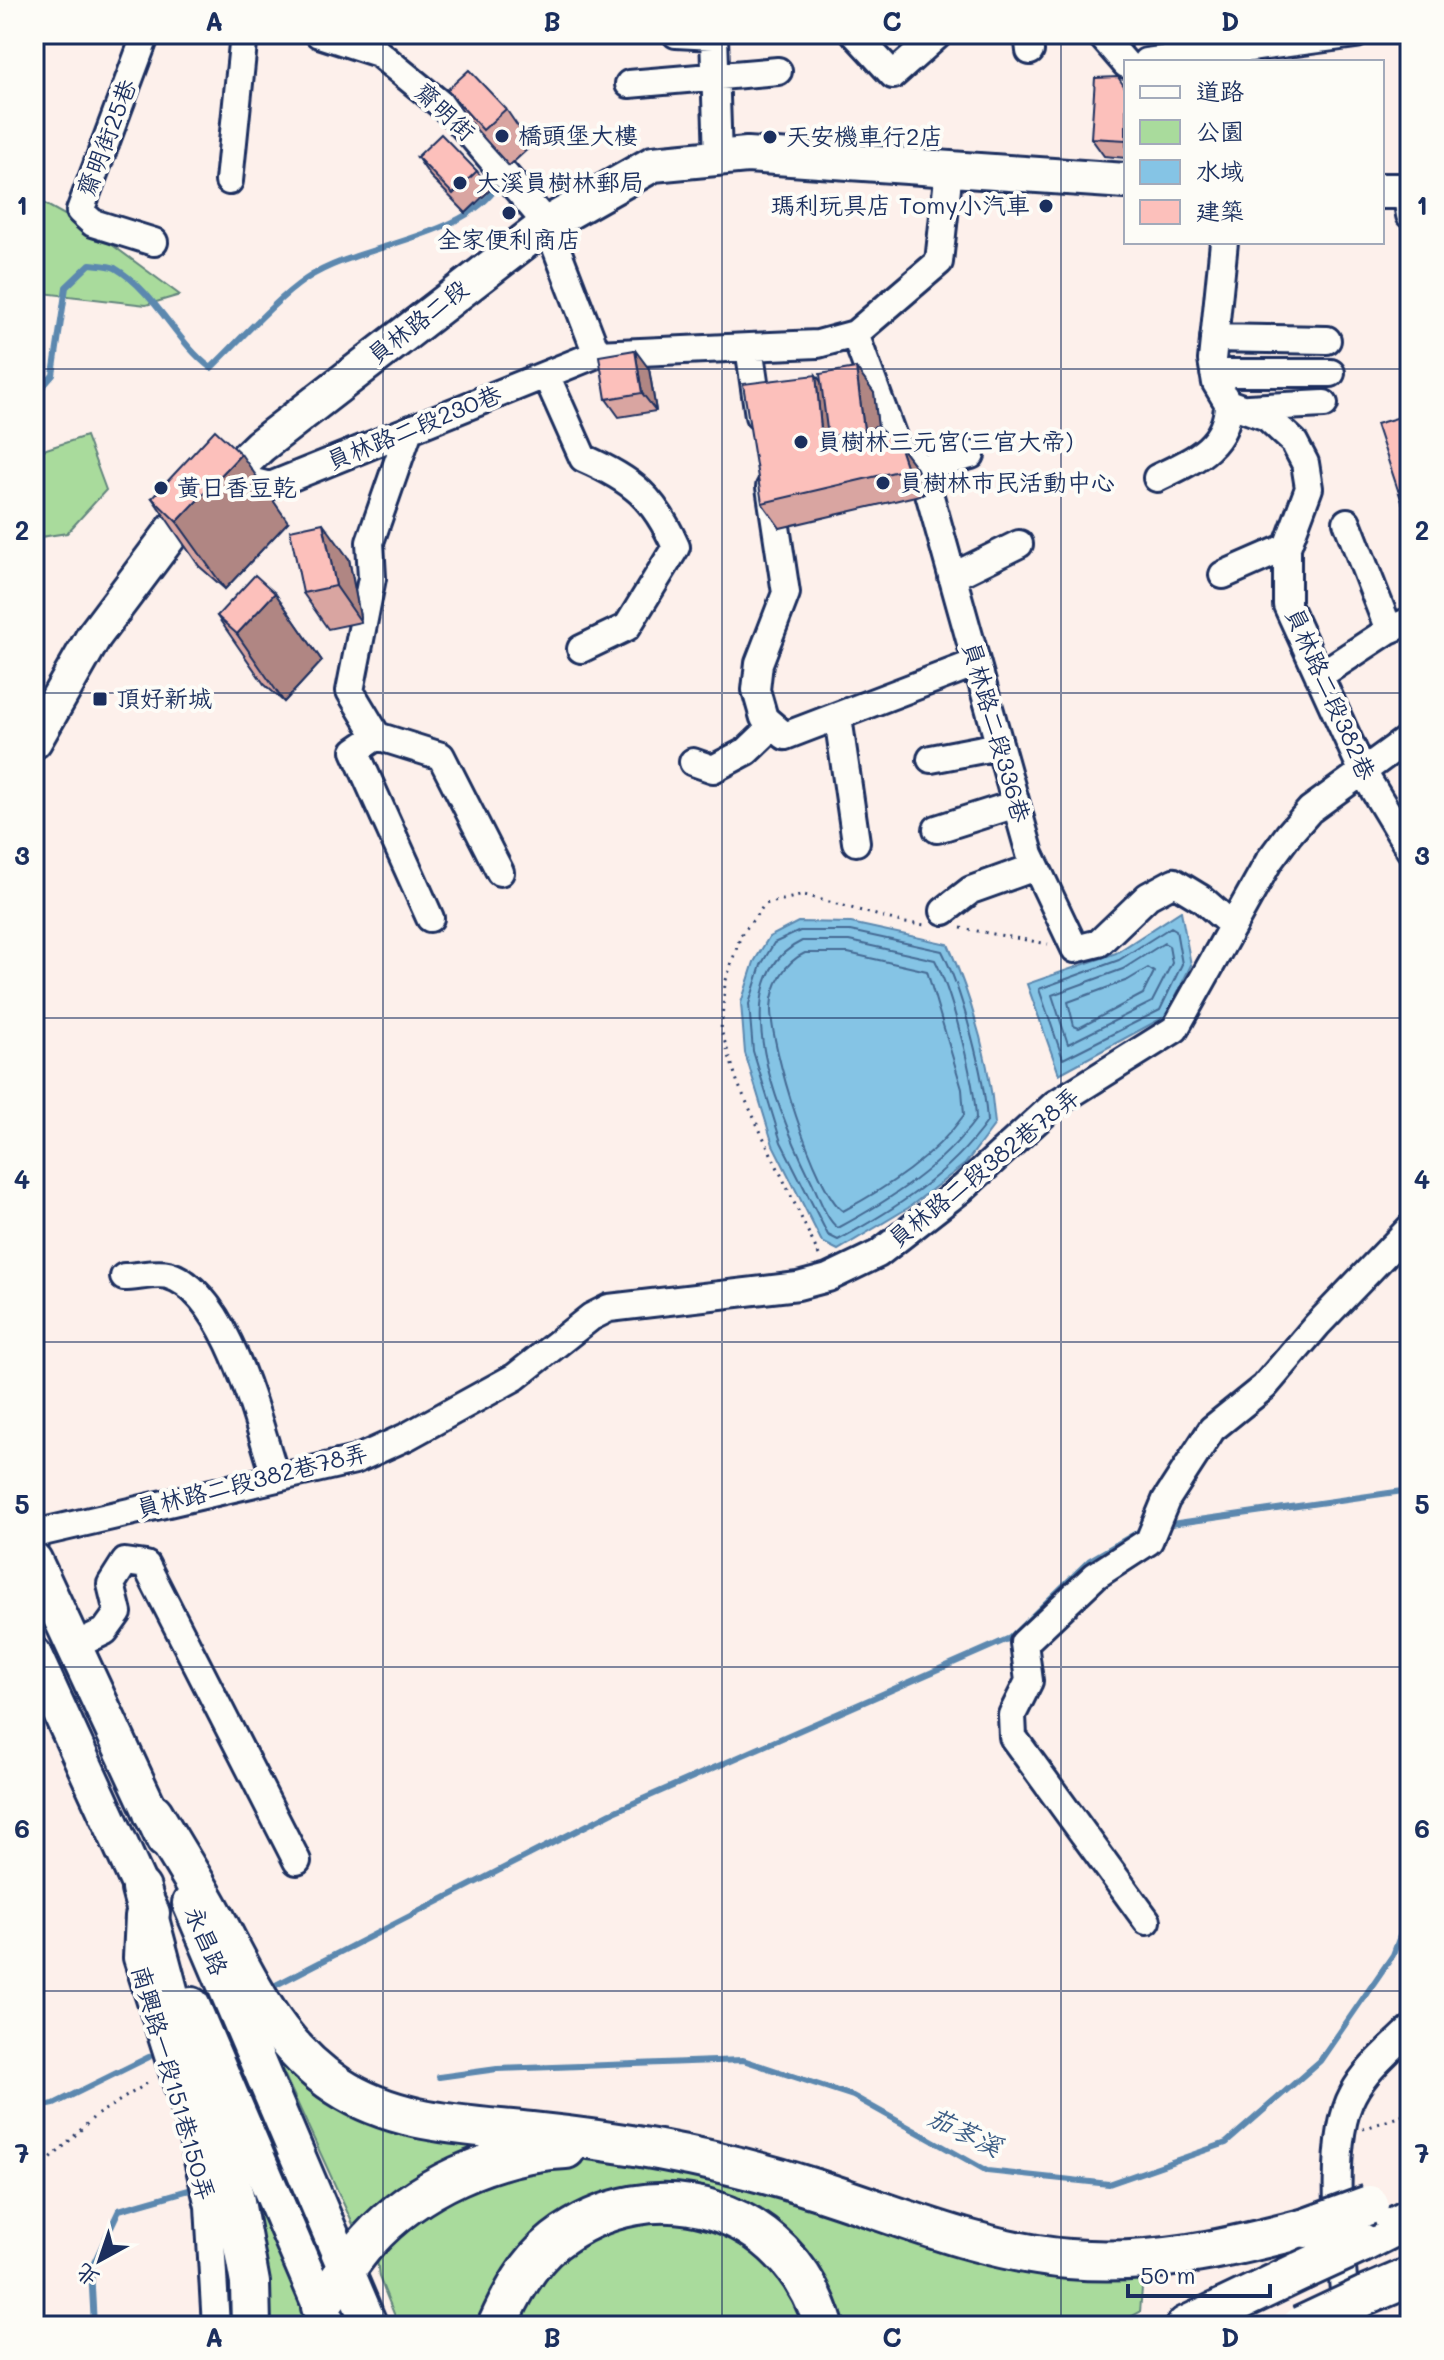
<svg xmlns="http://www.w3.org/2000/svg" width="1444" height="2360" viewBox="0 0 1444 2360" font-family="Mali,'LXGW WenKai TC',sans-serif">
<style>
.green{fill:#a9db9c;stroke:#62857d;stroke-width:2}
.water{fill:#85c4e5;stroke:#5b88af;stroke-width:2}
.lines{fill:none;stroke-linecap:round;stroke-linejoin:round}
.shore{stroke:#456b94;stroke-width:2}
.stream{stroke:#5b88af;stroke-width:6}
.minor-casing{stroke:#1b2f5e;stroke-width:32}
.major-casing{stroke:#1b2f5e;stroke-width:40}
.highway-casing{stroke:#1b2f5e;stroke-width:44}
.path{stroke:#1b2f5e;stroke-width:3;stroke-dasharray:2 6;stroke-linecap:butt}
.minor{stroke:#fdfcf7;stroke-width:26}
.major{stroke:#fdfcf7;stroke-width:34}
.highway{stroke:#fdfcf7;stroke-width:38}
.highway-bridge-casing{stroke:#1b2f5e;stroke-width:44;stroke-linecap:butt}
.highway-bridge{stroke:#fdfcf7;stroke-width:38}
.wall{fill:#d9a5a1;stroke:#1b2f5e;stroke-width:2}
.shaded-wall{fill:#b08683;stroke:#1b2f5e;stroke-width:2}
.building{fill:#fcc0bb;stroke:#1b2f5e;stroke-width:2}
.grid{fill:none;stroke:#1b2f5e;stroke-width:2;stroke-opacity:0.55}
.poi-dot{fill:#1b2f5e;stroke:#fdfcf7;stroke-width:3}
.labels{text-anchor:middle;stroke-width:8;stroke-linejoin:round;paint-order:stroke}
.street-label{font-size:24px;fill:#1b2f5e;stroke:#fdfcf7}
.poi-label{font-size:24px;fill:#1b2f5e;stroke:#fdfcf7;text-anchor:start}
.water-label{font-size:26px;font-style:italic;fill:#3b5c86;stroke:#fdfcf7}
.neatline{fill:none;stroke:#1b2f5e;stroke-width:3}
.grid-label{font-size:26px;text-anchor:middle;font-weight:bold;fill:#1b2f5e}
</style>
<rect width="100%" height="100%" fill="#fdf0eb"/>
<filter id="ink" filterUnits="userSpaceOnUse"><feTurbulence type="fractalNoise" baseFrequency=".0125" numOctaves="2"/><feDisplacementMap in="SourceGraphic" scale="16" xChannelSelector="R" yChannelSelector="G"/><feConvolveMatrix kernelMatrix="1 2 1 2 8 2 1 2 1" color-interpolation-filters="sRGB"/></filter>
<g filter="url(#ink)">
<path class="green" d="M34 198 92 230 180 295 146 305 43 293 38 363 34 368Z
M86 436 106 490 67 533 34 538V453Z
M264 2030 481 2139 482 2149 356 2231Z
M585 2159 694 2172 884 2232 1143 2277 1140 2312 1114 2326H840L822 2274 639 2187 481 2326H399L379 2277 377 2259C423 2195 509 2169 585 2159Z
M245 2176 311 2326H267Z
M662 2216 724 2228 781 2267 810 2326H516C534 2292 555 2256 590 2236 610 2225 640 2222 662 2216Z"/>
<path class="water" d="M1181 911 1191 965 1166 1016 1059 1074 1027 984 1116 953Z
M798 922 851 923 948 944C972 1000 990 1063 995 1124L965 1164 908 1208 838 1250 822 1242 773 1145 745 1053 741 1003 754 962 769 937Z"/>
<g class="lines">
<path class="shore" d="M1171 927 1176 930 1182 964 1160 1010 1063 1059 1039 989 1119 960Z
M800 931H850L942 951C962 990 985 1078 987 1122 950 1174 894 1210 838 1240L828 1235 781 1142 753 1051 749 1004 761 965 774 943Z
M802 941H849L935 960C952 993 975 1082 976 1119 941 1167 890 1200 838 1228 826 1220 818 1194 811 1180 782 1121 719 980 802 941Z
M1164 943 1169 946 1172 963 1152 1002 1068 1044 1052 995 1123 969Z
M805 953H848L927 971 962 1089 964 1115C934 1157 888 1187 843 1211 815 1192 770 1045 771 1008 772 985 785 962 805 953Z
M1148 968 1154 972 1143 994 1079 1028 1074 1026 1068 1002 1128 980Z"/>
<path class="stream" d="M34 397 53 375 66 287 90 264C97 265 109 265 115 268 156 292 175 341 211 368 239 341 275 300 306 279 360 243 465 239 498 185
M1164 1525 1410 1490
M272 1987 611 1813 1010 1638 1090 1560 1145 1528
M439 2077 497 2069 743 2060 853 2096 987 2171 1109 2184 1226 2143 1320 2061 1393 1955 1410 1909
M34 2108 54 2104 149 2057
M94 2326 91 2269 119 2210 196 2188"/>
<g class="minor-casing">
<path id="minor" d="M146 34 80 211 93 223 154 242
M319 34 378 53 455 116 547 224 597 354 749 347 759 416
M676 34 714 36 718 158
M855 34 893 75 939 34
M1028 34 1030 51
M1100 34 1126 64
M1146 62 1356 34
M629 84 778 71
M229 181 244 34
M1406 191 1410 215
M1224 242 1212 360 1216 383 1228 403 1267 417 1294 442 1305 463 1309 488 1287 547V605L1363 772 1410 850
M855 334 897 448 922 468 1030 854 1075 949 1099 943 1148 896 1174 882 1202 899 1233 926
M1214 338 1327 340
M749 347 818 344 855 334 939 262 949 169
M1214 373H1331
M546 375 583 458C633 480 654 497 676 547L627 627 581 649
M1248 408 1324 404
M409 430 370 542 372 578 350 691 377 736 441 756 500 872
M922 468 971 455
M229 476 270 486 597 354
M1157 478C1192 461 1228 447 1228 403
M770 487 786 593 759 663 756 690 764 718 785 736 976 663
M1347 522 1389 630
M1223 575 1287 547
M952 577 1019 544
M1319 676 1389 630 1410 621
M838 717 856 842
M377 736 355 751 430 918
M931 759 999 746
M693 762 713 769 747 751 773 726
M937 829 1016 804
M944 911 971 890 1035 867
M124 1277C137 1277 156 1272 168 1275 228 1292 258 1425 276 1478
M34 1534 355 1460 406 1437 515 1377 591 1317 609 1308 798 1286 828 1278 878 1254 963 1188 1055 1104 1175 1029 1269 861 1289 834 1310 810 1410 737
M76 1645 105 1631 118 1613 111 1584 125 1562 146 1565 297 1861
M139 1916 137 1958 188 2119 209 2206 216 2326
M1147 1921 1013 1737 1012 1715 1029 1681 1024 1643 1095 1576 1149 1541 1166 1500 1212 1429 1264 1387 1317 1325 1410 1228
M1347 2326C1343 2267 1325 2145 1353 2094 1366 2069 1390 2050 1410 2030"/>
</g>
<g class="major-casing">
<path id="major" d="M1382 191H1410
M34 741 94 636 175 528 260 446 547 224 653 164 747 155 1126 181
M34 1560 164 1840
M34 1655 152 1913
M190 1903 370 2326
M192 2005 329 2326"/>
</g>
<g class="highway-casing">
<path id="highway" d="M153 1813C173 1847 195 1881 214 1916 248 1980 275 2045 338 2086 396 2124 465 2125 531 2132 627 2142 721 2158 812 2188 898 2215 979 2251 1069 2259 1151 2266 1227 2249 1306 2228
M141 1889 170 1998 192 2054 234 2196 250 2283 251 2326
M1362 2243 1410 2219
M1365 2296 1410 2277
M321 2307C336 2285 350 2261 368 2241 416 2187 494 2152 566 2149
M497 2326C511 2295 528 2262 555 2241 654 2165 789 2207 824 2326
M1186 2326 1301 2271"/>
</g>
<path class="path" d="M961 928 1048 944
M819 1255 738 1084 721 1030 725 983 741 935 765 904 804 895 905 923 926 925
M1363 2129 1410 2113
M34 2175 95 2116 151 2081"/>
<use href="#minor" class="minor"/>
<use href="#major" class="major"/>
<use href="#highway" class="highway"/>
<g class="highway-bridge-casing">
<path id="highway-bridge" d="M1306 2228 1369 2205
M1301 2271 1362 2243
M1301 2326 1365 2296"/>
</g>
<use href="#highway-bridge" class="highway-bridge"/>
</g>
<path class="wall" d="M1126 89V158L1104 156 1091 138Z
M447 90 506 109 531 146 509 166 473 126Z
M417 157 477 171 490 190 466 213 430 176Z
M856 368 874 393 878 428 899 445 917 469 924 494 780 528 762 503 816 375 821 382Z
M649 369 656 411 619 417 606 399Z
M1410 414V526L1398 490Z
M152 498 288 522 225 589 199 566Z
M349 559 361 622 328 629 303 593Z
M275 593 322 661 284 702 264 684 217 616Z"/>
<path class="shaded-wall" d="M635 350 649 369 656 411 642 393Z
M856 368 874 393 881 455 864 430Z
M816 375 834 400 828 437 838 450 823 451Z
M899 445 917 469 924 494 907 469Z
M241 454 288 522 225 589 177 522Z
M323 523 349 559 361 622 336 586Z
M275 593 322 661 284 702 237 634Z"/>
<path class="building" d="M469 70 506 109 483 130 447 90Z
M1118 77 1126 89V140L1091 138 1095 78Z
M441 134 477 171 453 194 417 157Z
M635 350 642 393 606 399 599 356Z
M856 368 864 430 828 437 820 374Z
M816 375 823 451 866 434 875 426 899 445 907 469 762 503 743 384Z
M1410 414V486L1398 490 1376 424Z
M215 430 241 454 177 522 152 498Z
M1410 490V526L1400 493Z
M323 523 336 586 303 593 290 530Z
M255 575 275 593 237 634 217 616Z"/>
</g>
<path class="grid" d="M383 34V2326M722 34V2326M1061 34V2326M34 369H1410M34 693H1410M34 1018H1410M34 1342H1410M34 1667H1410M34 1991H1410"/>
<g class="poi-dot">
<circle cx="502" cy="136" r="8"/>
<circle cx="770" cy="137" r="8"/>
<circle cx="460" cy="183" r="8"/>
<circle cx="1046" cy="206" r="8"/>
<circle cx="509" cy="213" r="8"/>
<circle cx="801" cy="442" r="8"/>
<circle cx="883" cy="483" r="8"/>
<circle cx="161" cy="488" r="8"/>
<rect x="92" y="691" width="16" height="16" rx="4"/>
</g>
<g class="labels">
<g class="street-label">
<text transform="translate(445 112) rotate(43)" y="8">齋明街</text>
<text transform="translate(107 138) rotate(-69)" y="8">齋明街25巷</text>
<text transform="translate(418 322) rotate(-38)" y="8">員林路二段</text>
<text transform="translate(414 428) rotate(-22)" y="8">員林路二段230巷</text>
<text transform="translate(1330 694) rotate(66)" y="8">員林路二段382巷</text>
<text transform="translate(996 732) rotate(74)" y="8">員林路二段336巷</text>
<text transform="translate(984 1168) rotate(-39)" y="8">員林路二段382巷78弄</text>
<text transform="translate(252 1481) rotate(-14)" y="8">員林路二段382巷78弄</text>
<text transform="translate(206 1941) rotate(67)" y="8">永昌路</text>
<text transform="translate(173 2083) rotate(74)" y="8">南興路一段151巷150弄</text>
</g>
<g class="poi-label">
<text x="518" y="144">橋頭堡大樓</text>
<text x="786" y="145">天安機車行2店</text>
<text x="476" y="191">大溪員樹林郵局</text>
<text x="1030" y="214" text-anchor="end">瑪利玩具店 Tomy小汽車</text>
<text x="509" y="248" text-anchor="middle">全家便利商店</text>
<text x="817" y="450">員樹林三元宮(三官大帝)</text>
<text x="899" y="491">員樹林市民活動中心</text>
<text x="177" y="496">黃日香豆乾</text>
<text x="116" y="707">頂好新城</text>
</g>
<g class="water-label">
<text transform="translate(965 2132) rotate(26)" y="9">茄苳溪</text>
</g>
</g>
<rect width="1444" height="2360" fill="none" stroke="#fdfcf7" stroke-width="88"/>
<rect x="1124" y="60" width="260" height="184" fill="#fdfcf7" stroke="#a3aaba" stroke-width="2"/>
<rect x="1140" y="86" width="40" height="12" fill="#fdfcf7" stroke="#a3aaba" stroke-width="2"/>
<text x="1196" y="100" font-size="24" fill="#1b2f5e">道路</text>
<rect x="1140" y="120" width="40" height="24" fill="#a9db9c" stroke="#a3aaba" stroke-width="2"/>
<text x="1196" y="140" font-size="24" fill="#1b2f5e">公園</text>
<rect x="1140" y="160" width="40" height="24" fill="#85c4e5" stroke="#a3aaba" stroke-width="2"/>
<text x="1196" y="180" font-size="24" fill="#1b2f5e">水域</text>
<rect x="1140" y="200" width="40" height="24" fill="#fcc0bb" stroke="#a3aaba" stroke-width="2"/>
<text x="1196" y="220" font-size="24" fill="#1b2f5e">建築</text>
<g transform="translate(100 2260) rotate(220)" stroke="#fdfcf7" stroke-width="6" paint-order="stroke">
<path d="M0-6L14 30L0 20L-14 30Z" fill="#1b2f5e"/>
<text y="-12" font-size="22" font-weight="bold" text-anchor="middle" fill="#1b2f5e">北</text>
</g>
<path d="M1128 2284v12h142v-12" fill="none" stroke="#1b2f5e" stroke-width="4"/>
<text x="1140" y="2284" font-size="24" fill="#1b2f5e" stroke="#fdfcf7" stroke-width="6" paint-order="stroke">50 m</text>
<rect x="44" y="44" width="1356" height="2272" class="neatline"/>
<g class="grid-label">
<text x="214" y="31">A</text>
<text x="552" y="31">B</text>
<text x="892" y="31">C</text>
<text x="1230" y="31">D</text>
<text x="22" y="215">1</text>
<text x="1422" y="215">1</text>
<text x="22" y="540">2</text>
<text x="1422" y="540">2</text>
<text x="22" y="865">3</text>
<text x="1422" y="865">3</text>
<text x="22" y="1189">4</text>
<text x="1422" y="1189">4</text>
<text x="22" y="1514">5</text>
<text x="1422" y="1514">5</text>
<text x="22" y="1838">6</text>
<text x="1422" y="1838">6</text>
<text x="22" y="2163">7</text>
<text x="1422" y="2163">7</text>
<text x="214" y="2347">A</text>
<text x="552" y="2347">B</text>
<text x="892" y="2347">C</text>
<text x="1230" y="2347">D</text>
</g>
</svg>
